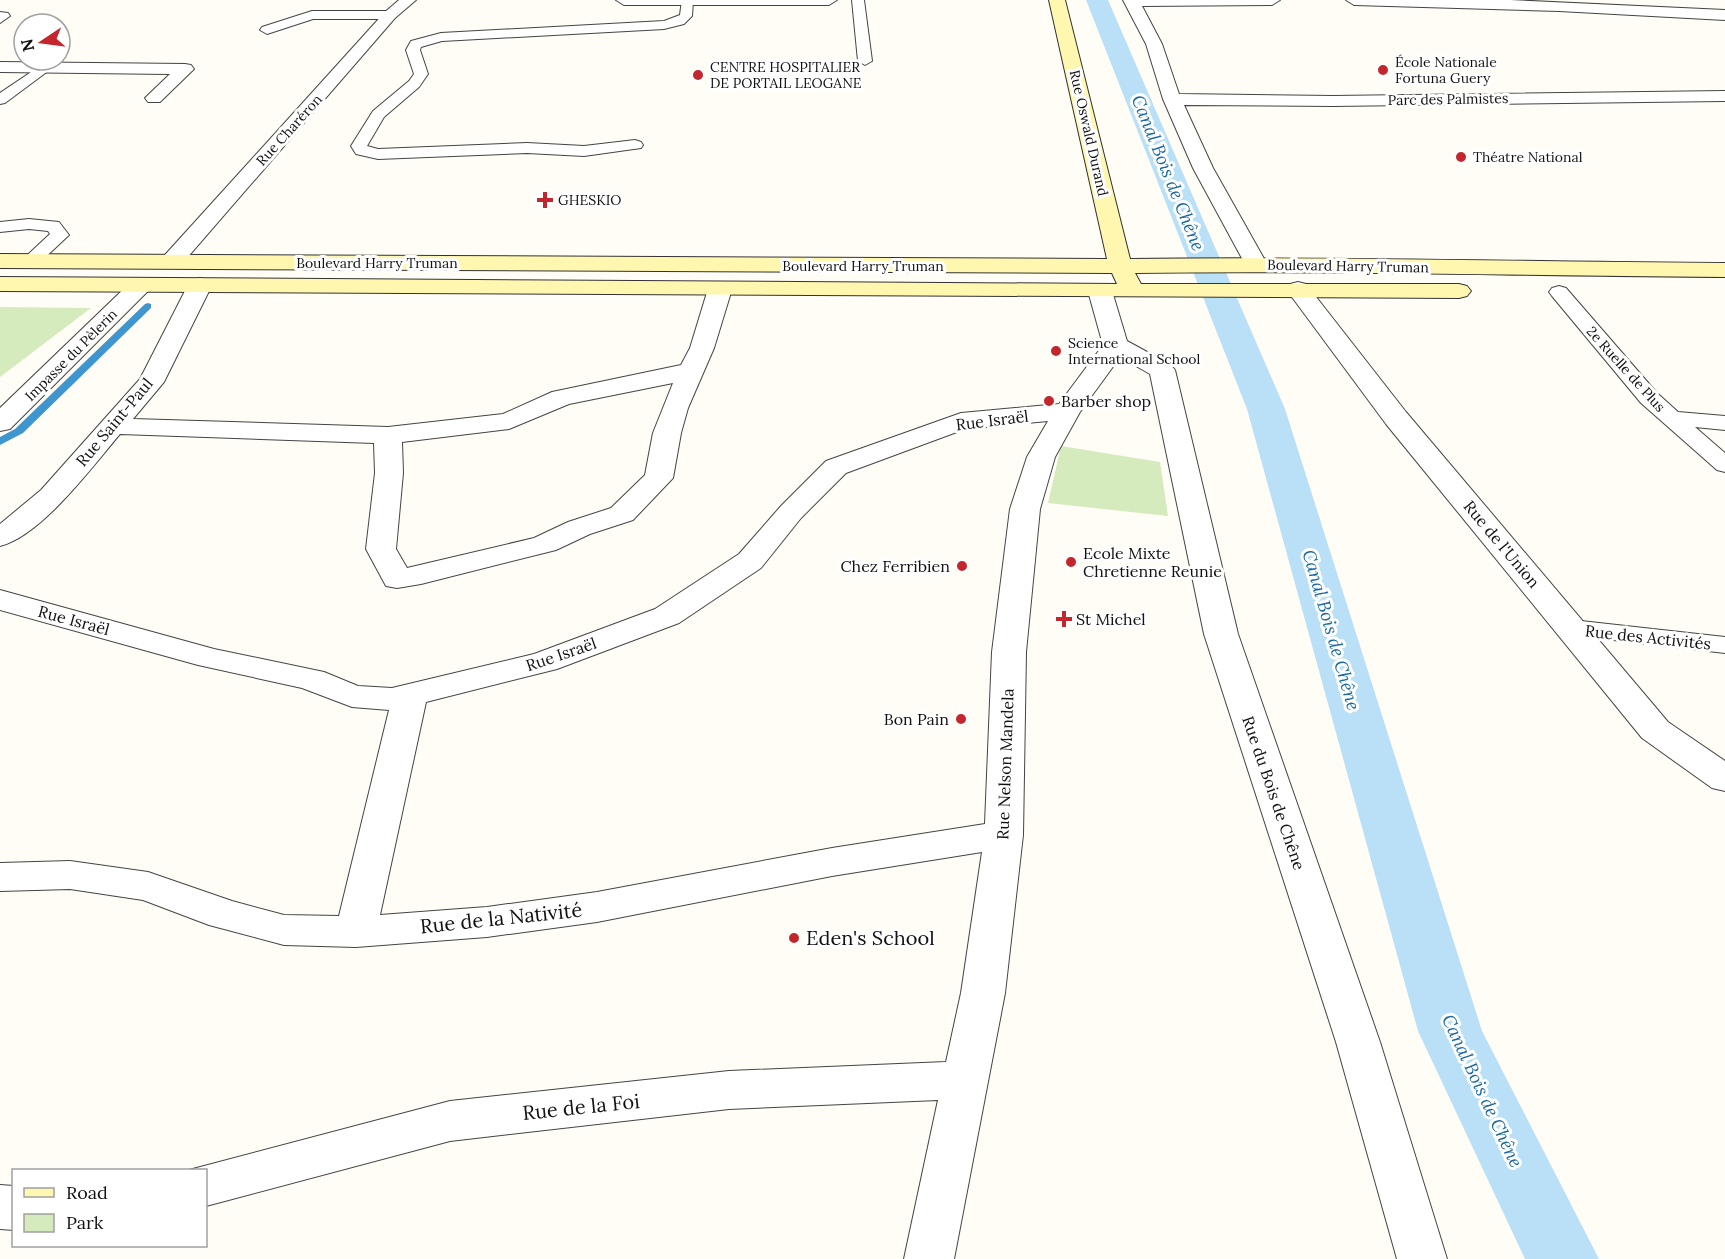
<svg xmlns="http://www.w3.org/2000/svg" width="1725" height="1259" viewBox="0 0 1725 1259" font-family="Lora,serif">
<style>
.green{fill:#d5ebbd}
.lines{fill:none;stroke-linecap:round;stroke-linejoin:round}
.stream{fill:#3f96cf;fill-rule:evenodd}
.canal{fill:#b9e0f7;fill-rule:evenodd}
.service-casing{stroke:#444;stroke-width:2}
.minor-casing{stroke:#444;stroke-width:2}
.secondary-casing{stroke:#333;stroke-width:2}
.service{fill:#fff;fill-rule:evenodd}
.minor{fill:#fff;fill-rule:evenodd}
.secondary{fill:#fff6b0;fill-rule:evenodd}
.poi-dot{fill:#c4262e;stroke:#fff;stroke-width:2}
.labels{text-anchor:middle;stroke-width:6;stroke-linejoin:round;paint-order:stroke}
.far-poi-label{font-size:14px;fill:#111;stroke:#fff;text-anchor:start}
.far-street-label{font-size:14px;fill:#111;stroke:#fff}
.poi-label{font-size:16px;fill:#111;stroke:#fff;text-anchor:start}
.street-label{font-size:16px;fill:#111;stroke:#fff}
.water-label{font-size:18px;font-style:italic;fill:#1768a6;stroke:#fff}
.near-street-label{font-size:20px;fill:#111;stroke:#fff}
.near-poi-label{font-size:20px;fill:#111;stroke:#fff;text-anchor:start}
</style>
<rect width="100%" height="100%" fill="#fffdf5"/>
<path class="green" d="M0 307 91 308 0 377Z
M1061 446 1160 462 1168 516 1048 503Z"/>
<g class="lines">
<path class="stream" d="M148 303 151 304V308L23 433 0 445V437L15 429 145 304Z"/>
<path class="canal" d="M1086 0H1108L1285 409 1482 1031 1599 1259H1525L1418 1031 1247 409Z"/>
<g class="service-casing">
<path id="service" d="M682 0 693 1 692 16 684 24 664 29 442 41 421 47 420 50 428 74 419 87 384 117 367 146 378 149 527 143 584 146 635 140 641 142 643 145 641 148 584 156 527 153 378 159 356 154 351 146 373 111 409 81 414 74 406 50 411 41 441 33 664 21 680 15Z
M852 0H864L872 61 865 65 858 61Z
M312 11H390L396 15 390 19H313L267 34 260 30 262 27Z
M0 12 8 13 10 16 0 23Z
M43 64 48 65 50 68 48 71 5 103 0 104V93Z
M29 219 59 222 69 235 37 265H23L21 261 50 234 48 231 29 229 0 232V222Z
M1559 286 1566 288 1657 393 1678 412 1725 416V430L1695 427 1725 453V472L1717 470 1641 403 1552 296 1549 292 1552 288Z
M1572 620 1725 637V653L1562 634 1559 628 1562 622Z"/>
</g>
<g class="minor-casing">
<path id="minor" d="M399 0H416L395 18 180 266 172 268 164 266 161 261 164 256 385 12Z
M616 0H837L829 5H624Z
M1123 0H1280L1272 5 1142 6 1162 44 1179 94 1333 96 1725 91V101L1333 106 1184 105 1213 168 1267 264 1264 269 1256 271 1248 269 1245 264 1193 168 1163 99 1146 44Z
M1346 0H1510L1725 10V20L1559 11 1354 5Z
M0 62 185 64 191 65 194 69 160 102H148L145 98 170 74 0 72Z
M200 278 208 280 212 285 164 382 133 419 388 427 503 414 552 392 681 365 690 348 708 289 712 284 720 282 728 284 732 289 714 348 688 408 681 433 673 478 633 520 590 534 556 550 421 584 397 588 386 586 366 549 375 473 374 443 120 434C92 467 41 536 0 546V524L41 490 140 379 188 285 192 280ZM673 383 653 433 645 475 611 508 568 522 534 538 407 568 396 549 403 473 402 442 509 429 569 404Z
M140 279 148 281 152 286 148 291 10 429 0 431V408L132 281Z
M1298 282 1306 284 1406 412 1668 722 1725 761V791L1712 788 1642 738 1386 424 1286 289 1290 284Z
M1100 284 1108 286 1112 291 1127 341 1171 365 1175 370 1238 634 1380 1042 1447 1259H1397L1336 1042 1204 634 1150 374 1120 357 1080 412 1055 457 1040 509 1026 652 1023 835 1005 993 954 1259H904L938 1100 729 1109 450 1141 206 1206V1170H189L450 1101 729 1071 946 1062 961 993 982 852 832 876 597 922 487 937 356 947 284 945 209 925 143 900 70 889 0 891V863L70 861 148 872 232 901 284 915 339 916 389 710 352 707 302 688 198 665 0 610V590L214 649 324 672 358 686 392 688 534 654 655 609 739 554 781 506 826 461 961 413 1059 404 1103 345 1088 291 1092 286ZM1048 421 1027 457 1010 509 992 652 985 824 832 848 597 892 487 907 380 915 426 702 557 669 679 623 761 568 801 518 846 473 965 429Z
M0 1185 14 1186V1230L0 1229Z"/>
</g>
<g class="secondary-casing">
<path id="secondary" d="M1049 0H1065L1130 259C1328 256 1527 262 1725 263V277C1528 276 1331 270 1135 273L1141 284H1459L1467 286 1471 291 1467 296 1459 298 0 291V277L1117 284 1112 273 0 268V254L1107 259Z"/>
</g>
<use href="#service" class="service"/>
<use href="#minor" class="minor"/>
<use href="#secondary" class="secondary"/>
</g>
<g class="poi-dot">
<circle cx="1383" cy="70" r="6"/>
<circle cx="698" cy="75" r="6"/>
<circle cx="1461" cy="157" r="6"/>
<path d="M542 191h6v6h6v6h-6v6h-6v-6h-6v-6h6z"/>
<circle cx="1056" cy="351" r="6"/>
<circle cx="1049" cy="401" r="6"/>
<circle cx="1071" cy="562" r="6"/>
<circle cx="962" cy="566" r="6"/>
<path d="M1061 610h6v6h6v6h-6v6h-6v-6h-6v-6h6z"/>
<circle cx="961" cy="719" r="6"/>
<circle cx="794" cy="938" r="6"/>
</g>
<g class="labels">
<g class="far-poi-label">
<text x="1395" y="67">École Nationale<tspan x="1395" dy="16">Fortuna Guery</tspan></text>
<text x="710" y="72">CENTRE HOSPITALIER<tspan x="710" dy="16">DE PORTAIL LEOGANE</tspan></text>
<text x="1473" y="162">Théatre National</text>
<text x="558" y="205">GHESKIO</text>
<text x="1068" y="348">Science<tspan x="1068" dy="16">International School</tspan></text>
</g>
<g class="far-street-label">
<text transform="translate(1448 99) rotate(-1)" y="5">Parc des Palmistes</text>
<text transform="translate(289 130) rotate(-48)" y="5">Rue Charéron</text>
<text transform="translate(1089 133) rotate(77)" y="5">Rue Oswald Durand</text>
<text x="377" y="268">Boulevard Harry Truman</text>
<text x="863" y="271">Boulevard Harry Truman</text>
<text transform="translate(1348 266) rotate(1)" y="5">Boulevard Harry Truman</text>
<text transform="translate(71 355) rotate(-45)" y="5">Impasse du Pèlerin</text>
<text transform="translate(1626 369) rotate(48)" y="5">2e Ruelle de Plus</text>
</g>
<g class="poi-label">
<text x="1061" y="407">Barber shop</text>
<text x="1083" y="559">Ecole Mixte<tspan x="1083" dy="18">Chretienne Reunie</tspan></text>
<text x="950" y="572" text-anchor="end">Chez Ferribien</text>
<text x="1076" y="625">St Michel</text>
<text x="949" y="725" text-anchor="end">Bon Pain</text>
</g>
<g class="street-label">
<text transform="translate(992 420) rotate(-7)" y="6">Rue Israël</text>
<text transform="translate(114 422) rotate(-50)" y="6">Rue Saint-Paul</text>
<text transform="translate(1502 544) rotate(50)" y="6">Rue de l'Union</text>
<text transform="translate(74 620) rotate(15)" y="6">Rue Israël</text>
<text transform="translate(1648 637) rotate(6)" y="6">Rue des Activités</text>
<text transform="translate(561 654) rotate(-19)" y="6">Rue Israël</text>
<text transform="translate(1005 764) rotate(-88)" y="6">Rue Nelson Mandela</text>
<text transform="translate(1274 793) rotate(71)" y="6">Rue du Bois de Chêne</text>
</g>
<g class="water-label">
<text transform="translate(1168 173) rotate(68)" y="6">Canal Bois de Chêne</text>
<text transform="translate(1331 630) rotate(74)" y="6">Canal Bois de Chêne</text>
<text transform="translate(1482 1091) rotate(65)" y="6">Canal Bois de Chêne</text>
</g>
<g class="near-street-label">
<text transform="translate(501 918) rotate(-6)" y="7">Rue de la Nativité</text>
<text transform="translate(581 1107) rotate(-6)" y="7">Rue de la Foi</text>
</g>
<g class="near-poi-label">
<text x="806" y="945">Eden's School</text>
</g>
</g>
<rect x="12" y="1169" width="195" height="78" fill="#ffffff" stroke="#a0a0a0" stroke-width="1.5"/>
<rect x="24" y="1188" width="30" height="9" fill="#fff6b0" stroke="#a0a0a0" stroke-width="1.5"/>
<text x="66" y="1199" font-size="18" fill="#111111">Road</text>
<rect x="24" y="1214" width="30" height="18" fill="#d5ebbd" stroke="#a0a0a0" stroke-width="1.5"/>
<text x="66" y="1229" font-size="18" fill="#111111">Park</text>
<g transform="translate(42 42) rotate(257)"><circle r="28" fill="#ffffff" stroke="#a0a0a0" stroke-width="1.5"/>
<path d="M0-4.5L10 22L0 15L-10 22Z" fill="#c4262e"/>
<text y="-9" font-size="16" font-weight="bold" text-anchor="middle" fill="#111111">N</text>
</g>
</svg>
